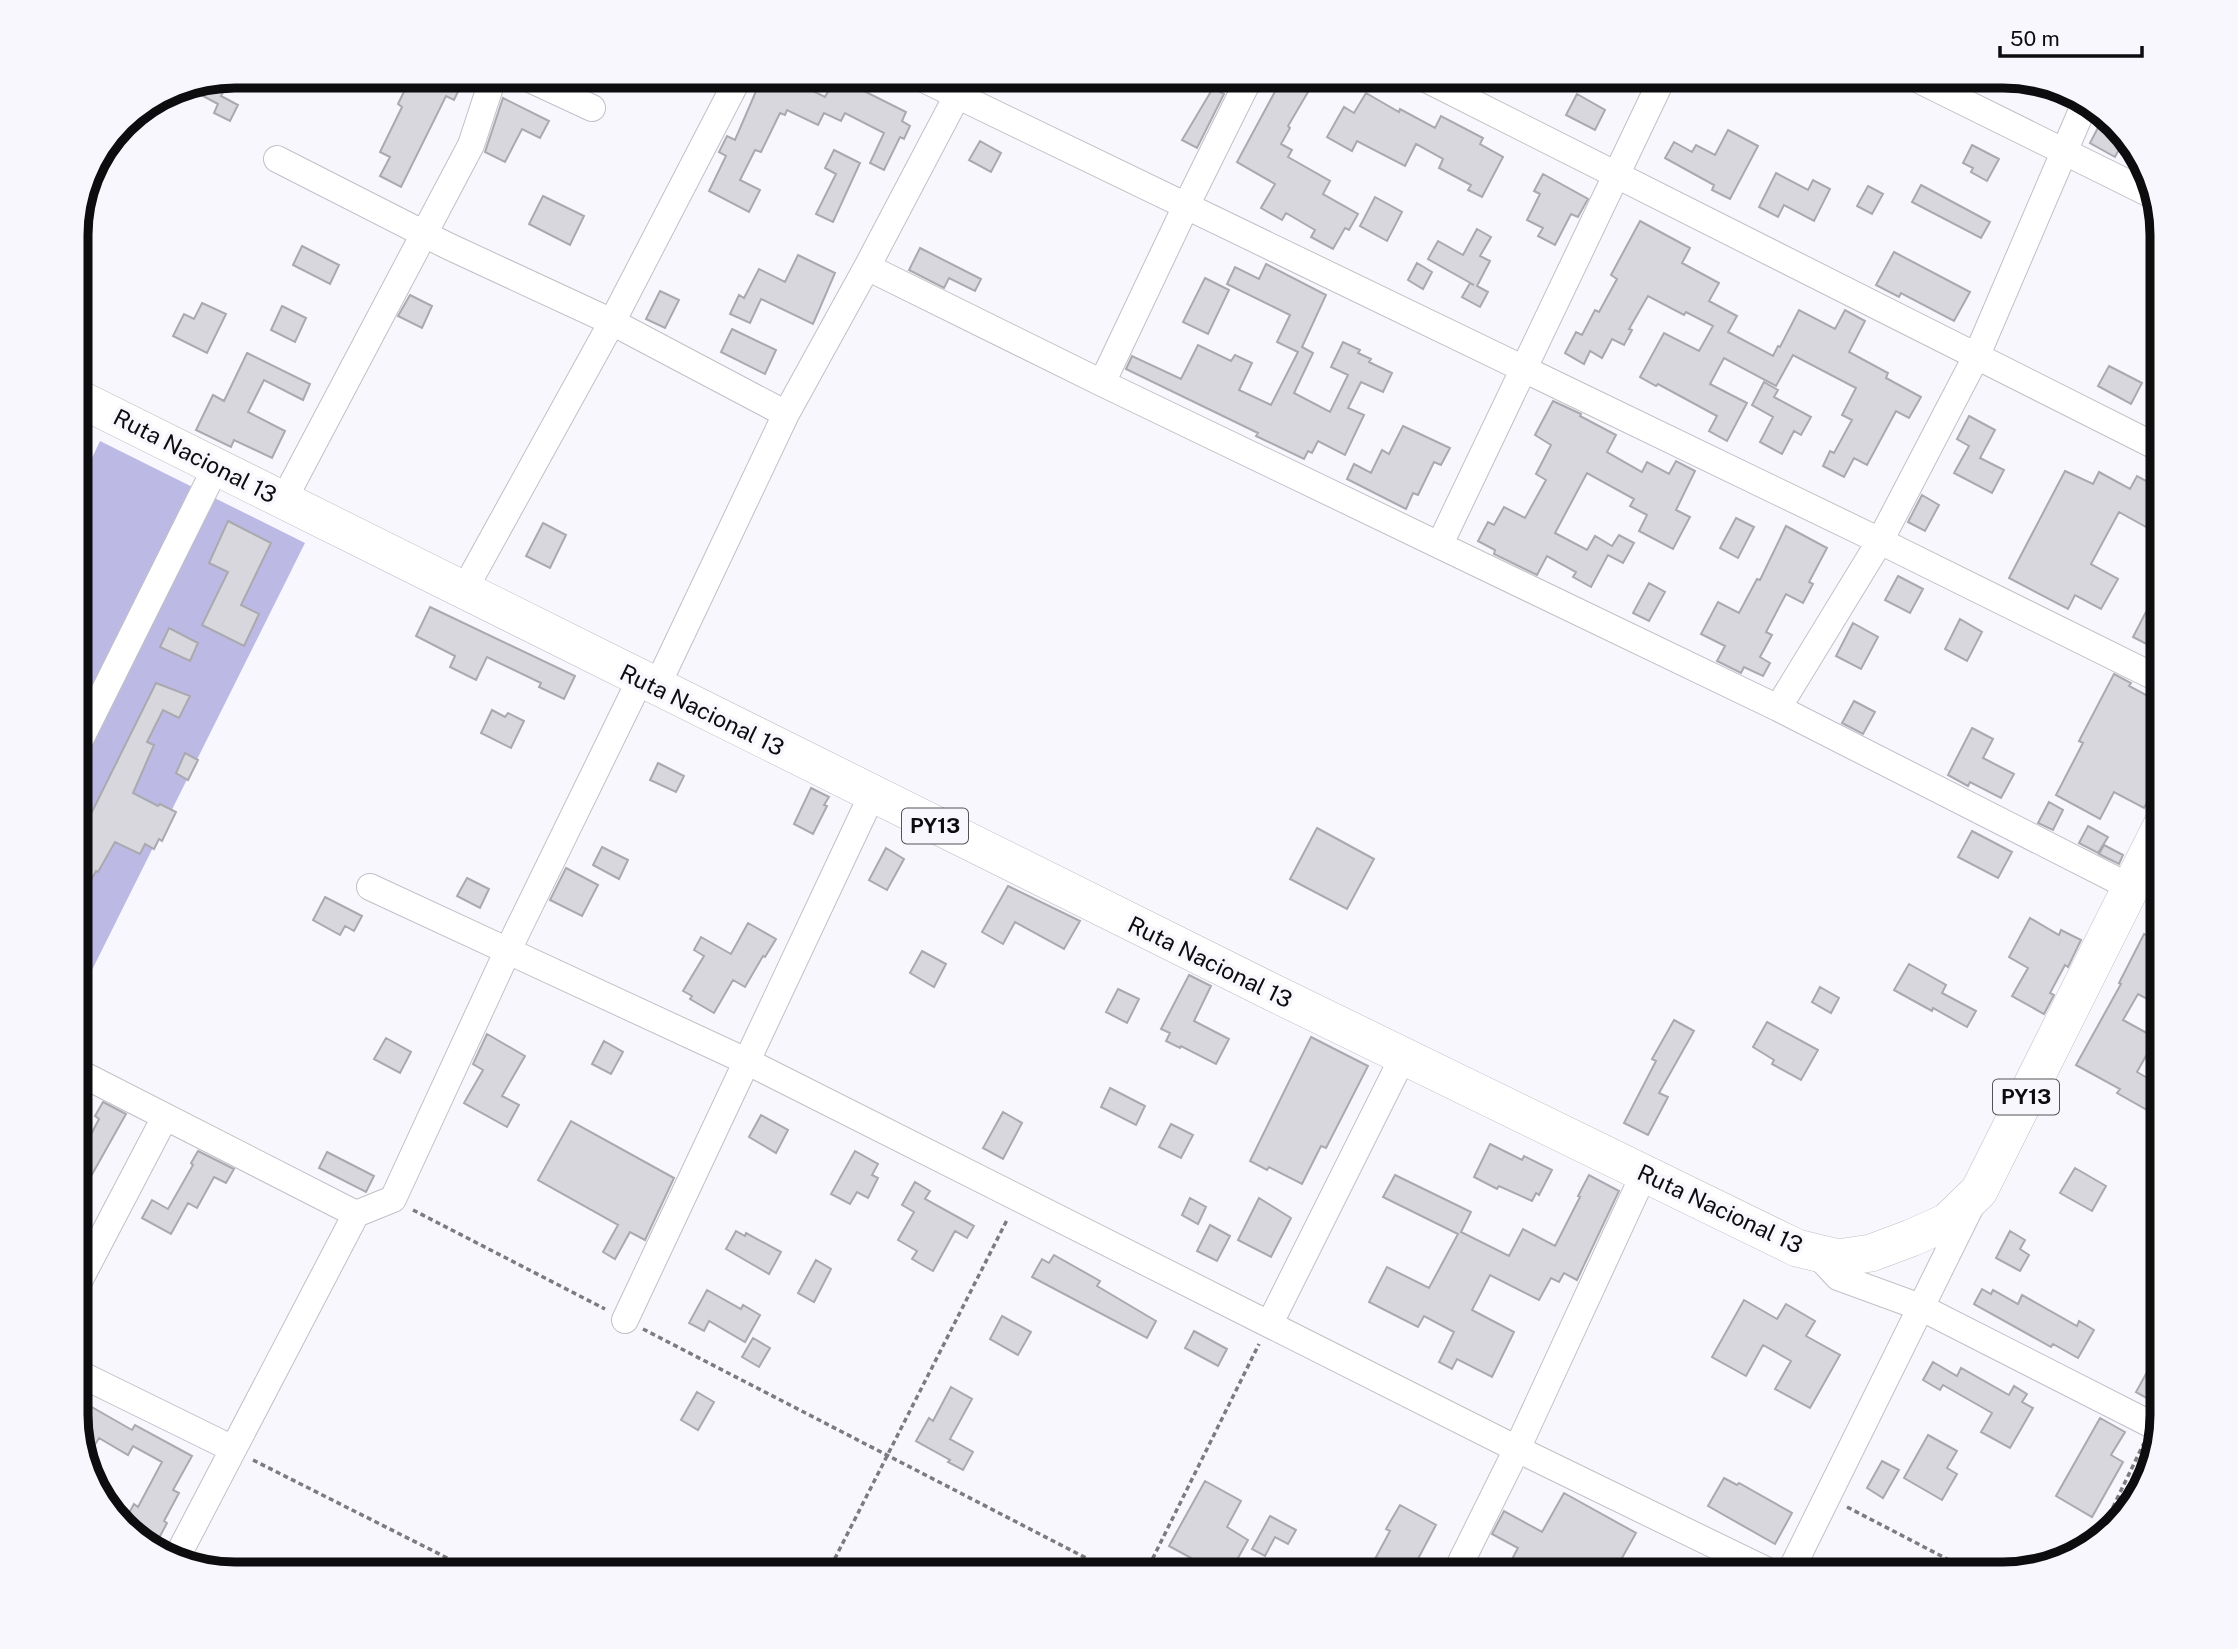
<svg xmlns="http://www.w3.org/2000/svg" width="2238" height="1649" viewBox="0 0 2238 1649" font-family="'Public Sans',sans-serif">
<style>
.forest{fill:#bcbae4}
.building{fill:#d7d7dd;stroke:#aaa9af;stroke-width:2}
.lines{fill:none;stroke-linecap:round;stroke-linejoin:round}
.minor-casing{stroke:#c0c0c6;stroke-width:28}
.highway-casing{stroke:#c0c0c6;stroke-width:38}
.path{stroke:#7c7c80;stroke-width:3.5;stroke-dasharray:5 3.5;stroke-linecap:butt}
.minor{stroke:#fff;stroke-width:26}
.highway{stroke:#fff;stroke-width:37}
.labels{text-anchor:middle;stroke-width:7;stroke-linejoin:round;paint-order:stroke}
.shield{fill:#f7f7fd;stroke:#535356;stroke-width:2}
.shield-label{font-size:21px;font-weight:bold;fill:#0d0d0f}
.street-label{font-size:23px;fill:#0d0d0f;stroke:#f7f7fd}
.rim{fill:none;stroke:#0d0d0f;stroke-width:9}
</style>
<rect width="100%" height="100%" fill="#f7f7fd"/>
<path class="forest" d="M100 441 305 543 76 1002V492Z"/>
<path class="building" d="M412 75H466L454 100 446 96 401 187 380 176 390 157 380 152 402 107 398 104Z
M763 75H771L785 82 787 78 825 97 830 88 833 89 840 75H864L858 88 906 112 902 121 910 126 904 139 900 137 884 170 870 163 884 133 845 113 841 121 824 113 818 125 787 110 785 115 780 113 761 152 755 150 740 180 760 190 749 212 709 191 726 156 719 152 727 136 735 140Z
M1284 75H1318L1288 126 1290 128 1281 144 1292 150 1288 157 1330 181 1323 194 1358 214 1349 230 1345 228 1333 249 1311 237 1315 230 1286 213 1282 220 1261 208 1275 184 1237 162Z
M220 78 228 83 221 96 238 105 230 121 214 113 218 104 203 96 211 80Z
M1213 88 1224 94 1197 148 1182 140Z
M1366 93 1399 112 1400 109 1435 128 1441 116 1483 138 1480 144 1503 157 1482 197 1468 190 1471 185 1439 168 1443 159 1416 144 1405 166 1357 141 1352 151 1327 137 1344 107 1354 113Z
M1577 94 1605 110 1595 130 1566 115Z
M503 98 549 121 540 138 522 129 505 162 485 152Z
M2105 114 2125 138 2115 157 2090 143Z
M1728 130 1758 146 1730 199 1712 190 1714 185 1665 158 1674 142 1692 152 1696 145 1715 155Z
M980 141 1001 153 991 172 969 160Z
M1972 145 1999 159 1987 181 1971 172 1973 168 1963 163Z
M834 150 860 163 833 222 816 214 836 174 825 168Z
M1776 173 1808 190 1813 180 1830 189 1814 221 1784 205 1778 217 1759 207Z
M1543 174 1588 199 1578 217 1571 214 1555 245 1538 236 1543 228 1527 220 1540 194 1534 191Z
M1921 185 1990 222 1981 238 1912 202Z
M1868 186 1883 194 1872 214 1857 206Z
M543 196 584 216 570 245 529 224Z
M1375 197 1402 212 1387 241 1360 226Z
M1640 221 1690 248 1682 263 1719 283 1709 301 1737 316 1728 332 1773 356 1778 346 1780 347 1799 310 1835 329 1845 310 1865 321 1849 352 1888 373 1886 378 1921 397 1909 418 1896 411 1867 465 1854 458 1844 477 1823 466 1830 451 1834 453 1852 420 1842 415 1856 388 1793 355 1776 386 1724 358 1710 384 1747 403 1727 441 1709 431 1717 416 1658 384 1656 386 1640 377 1664 333 1699 351 1713 326 1686 312 1684 315 1648 296 1629 329 1632 330 1624 345 1612 339 1602 358 1590 351 1584 364 1565 353 1576 332 1582 335 1595 310 1599 312 1617 279 1611 275Z
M1477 229 1491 237 1480 256 1490 261 1477 286 1488 292 1480 307 1462 297 1470 283 1474 285 1428 259 1438 241 1463 255Z
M302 246 339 265 330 284 293 265Z
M920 248 981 279 975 291 949 278 944 288 909 270Z
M1894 252 1970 292 1954 321 1901 293 1899 297 1876 285Z
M798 255 835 273 813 324 761 299 750 323 730 314 739 295 744 298 759 269 785 282Z
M1417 263 1432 272 1423 289 1408 280Z
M1266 264 1326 295 1302 347 1313 353 1294 393 1330 412 1348 375 1331 367 1343 342 1360 350 1358 353 1371 359 1369 362 1392 373 1383 392 1361 382 1348 408 1364 415 1345 455 1318 441 1312 453 1308 451 1304 459 1256 436 1258 433 1126 369 1132 356 1181 379 1198 345 1231 361 1235 355 1252 363 1239 390 1271 405 1298 352 1277 342 1290 315 1227 284 1235 267 1259 279Z
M1205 278 1229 290 1208 334 1183 322Z
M660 291 679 300 665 328 646 319Z
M410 295 432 306 422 328 398 316Z
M202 303 226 314 207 353 173 336 184 314 194 319Z
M282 306 306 318 295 342 271 330Z
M732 329 776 350 765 374 721 352Z
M247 353 310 384 303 400 264 380 248 412 285 431 272 458 234 440 231 447 196 430 213 395 224 401Z
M2109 366 2142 383 2131 404 2098 386Z
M1764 382 1778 390 1774 397 1811 417 1801 435 1794 431 1782 454 1760 442 1773 417 1752 405Z
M1553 401 1581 414 1580 416 1616 435 1607 452 1642 472 1647 462 1669 474 1676 461 1695 471 1676 510 1690 517 1673 549 1639 531 1647 515 1630 506 1634 499 1587 473 1555 533 1587 550 1595 536 1612 546 1619 535 1634 543 1623 563 1608 555 1591 587 1573 577 1576 572 1547 556 1537 575 1494 554 1495 550 1478 541 1488 522 1494 525 1504 507 1525 518 1546 480 1536 474 1551 445 1535 435Z
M1969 416 1995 430 1980 458 2004 470 1992 493 1954 473 1969 446 1957 439Z
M1403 426 1450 448 1441 465 1434 462 1418 495 1413 493 1406 509 1347 479 1354 464 1371 473 1382 450 1389 454Z
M2065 471 2093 484 2099 472 2130 489 2137 476 2163 490V495L2146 527 2119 512 2091 564 2118 579 2101 609 2075 595 2068 609 2009 578Z
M1922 495 1939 505 1925 531 1908 522Z
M1736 518 1754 527 1738 558 1720 548Z
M228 521 271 543 241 605 259 614 244 646 202 625 228 572 209 563Z
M543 523 566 535 550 568 526 556Z
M1786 526 1827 548 1809 582 1813 584 1803 603 1786 594 1766 632 1772 635 1760 657 1770 663 1763 676 1744 667 1741 673 1717 661 1725 646 1701 634 1718 602 1739 613 1757 579 1760 580Z
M1898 576 1923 589 1910 613 1885 600Z
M1649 583 1665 592 1649 621 1633 613Z
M2149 606 2163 613V641L2158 650 2133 637Z
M430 607 575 676 564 699 539 687 541 683 487 657 476 680 450 667 455 656 416 636Z
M1960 619 1982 632 1967 661 1945 649Z
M1853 623 1878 637 1861 669 1836 656Z
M169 628 198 643 190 661 160 647Z
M2114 674 2131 683 2129 686 2163 704V773L2144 808 2114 792 2100 819 2056 795 2083 743 2079 741Z
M156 683 190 696 179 718 163 710 147 742 154 745 133 793 158 806 160 804 176 812 162 841 159 839 154 849 145 844 140 854 115 842 98 872 96 871 76 908V844Z
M1854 701 1875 712 1863 734 1842 723Z
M492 710 505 717 508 713 524 721 511 748 481 733Z
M1972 728 1993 739 1983 758 2014 774 2001 798 1970 782 1968 786 1948 775Z
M185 753 198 760 188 780 176 773Z
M658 763 684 776 676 792 650 780Z
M811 788 829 797 824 805 827 806 813 834 794 824Z
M2049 802 2063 810 2053 830 2038 823Z
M2088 826 2108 837 2098 853 2079 843Z
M1317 828 1374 859 1347 909 1290 879Z
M1972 831 2012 852 1998 878 1958 857Z
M2104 845 2123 855 2119 864 2099 854Z
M602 847 628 860 619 879 593 865Z
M886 848 904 859 887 890 869 880Z
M566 868 598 885 582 916 550 900Z
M467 878 489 889 480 908 457 896Z
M1008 886 1080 921 1064 949 1015 922 1003 944 982 932Z
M325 897 362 916 354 931 345 926 340 935 313 920Z
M2030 918 2059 935 2061 930 2081 940 2068 967 2065 965 2050 993 2054 995 2044 1014 2012 996 2028 968 2009 957Z
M748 923 776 939 765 957 763 956 745 987 733 980 714 1013 690 999 692 996 683 991 704 956 694 950 701 937 731 954Z
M2144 934 2163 944V952L2150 975 2163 984 2153 1002 2138 994 2123 1020 2156 1038 2137 1072 2163 1087V1119L2117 1093 2120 1089 2076 1065 2121 984 2119 983Z
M922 951 946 964 934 987 910 973Z
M1909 964 1946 985 1942 993 1976 1011 1967 1027 1933 1008 1932 1011 1894 990Z
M1189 975 1211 986 1194 1021 1229 1039 1216 1064 1181 1046 1180 1048 1166 1041 1170 1033 1161 1029Z
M1820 987 1839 998 1831 1013 1812 1002Z
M1118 989 1139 999 1127 1023 1106 1012Z
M1674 1020 1694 1031 1659 1093 1668 1097 1648 1135 1624 1123 1656 1061 1652 1059Z
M1767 1022 1818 1050 1801 1080 1772 1064 1774 1060 1753 1047Z
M487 1034 525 1056 502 1096 519 1105 507 1127 464 1103 483 1070 473 1064Z
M1311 1037 1368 1066 1326 1148 1321 1146 1302 1184 1269 1167 1267 1170 1250 1161Z
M386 1038 411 1052 400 1073 374 1059Z
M604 1041 623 1052 611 1074 592 1064Z
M1110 1088 1145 1106 1136 1125 1101 1107Z
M103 1102 126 1114 76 1203V1163L99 1119 95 1116Z
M1003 1112 1022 1123 1003 1159 983 1148Z
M761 1115 788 1130 776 1153 749 1137Z
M571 1121 674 1178 645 1240 630 1232 615 1259 603 1252 618 1225 538 1180Z
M1171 1124 1193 1135 1181 1158 1159 1147Z
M1490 1144 1522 1160 1524 1156 1552 1170 1539 1195 1536 1193 1532 1201 1499 1186 1497 1189 1474 1177Z
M198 1151 234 1169 226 1183 214 1177 197 1208 188 1203 171 1234 142 1218 152 1200 168 1209 193 1165 191 1163Z
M855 1151 878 1164 872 1175 878 1178 868 1198 857 1192 850 1204 831 1194Z
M327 1152 374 1176 366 1192 319 1168Z
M2075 1168 2106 1186 2092 1211 2060 1193Z
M1395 1175 1471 1212 1461 1232 1509 1256 1523 1229 1555 1246 1580 1197 1578 1196 1589 1175 1619 1191 1577 1280 1564 1273 1559 1282 1551 1278 1539 1300 1490 1275 1472 1310 1514 1332 1492 1377 1457 1359 1452 1369 1439 1362 1454 1332 1424 1316 1418 1327 1369 1302 1387 1267 1429 1288 1458 1234 1383 1197Z
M915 1182 930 1191 925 1199 974 1226 967 1238 955 1231 933 1271 912 1259 917 1251 898 1240 914 1212 902 1205Z
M1190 1198 1206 1207 1198 1224 1182 1215Z
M1259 1198 1291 1218 1271 1257 1238 1240Z
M1210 1225 1230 1236 1217 1261 1197 1251Z
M736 1231 745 1236 746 1233 781 1252 769 1274 726 1249Z
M2010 1231 2025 1240 2020 1249 2029 1255 2020 1271 1996 1258Z
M1054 1255 1100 1281 1097 1286 1156 1321 1147 1338 1032 1277 1042 1259 1049 1263Z
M816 1260 831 1269 814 1302 798 1293Z
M1982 1289 1991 1294 1993 1290 2018 1304 2022 1295 2077 1326 2079 1321 2094 1330 2078 1358 2053 1344 2051 1347 1974 1304Z
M707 1290 741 1309 743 1305 760 1315 745 1342 709 1321 704 1331 689 1323Z
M1744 1300 1777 1319 1786 1304 1815 1321 1806 1336 1840 1355 1810 1408 1775 1389 1791 1361 1763 1345 1746 1376 1712 1357Z
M1002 1316 1031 1332 1018 1355 990 1339Z
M1194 1331 1227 1349 1218 1366 1185 1348Z
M753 1338 770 1348 759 1367 742 1357Z
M1933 1362 1957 1376 1961 1368 2009 1395 2014 1386 2027 1394 2022 1402 2033 1408 2010 1448 1981 1432 1992 1413 1943 1385 1940 1390 1923 1380Z
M2147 1372 2163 1381V1407L2136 1392Z
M951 1387 972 1399 950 1439 973 1452 963 1470 948 1462 950 1460 916 1441 929 1418 933 1421Z
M697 1392 714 1402 698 1430 681 1420Z
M76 1398 132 1430 135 1425 192 1456 173 1490 179 1493 164 1521 167 1523 157 1542 130 1527 132 1523 125 1520 134 1504 138 1507 162 1462 133 1446 128 1455 99 1438 85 1461 76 1424Z
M2100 1418 2125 1432 2111 1455 2123 1462 2092 1517 2056 1496Z
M1928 1435 1957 1451 1947 1468 1957 1474 1942 1500 1904 1478Z
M1882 1461 1899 1470 1883 1498 1867 1488Z
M1724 1478 1737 1485 1739 1483 1792 1513 1775 1544 1708 1506Z
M1205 1481 1241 1501 1227 1527 1248 1540 1229 1574H1201L1206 1566 1169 1546Z
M1564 1493 1636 1533 1613 1574H1504L1518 1548 1492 1534 1504 1511 1542 1532Z
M1400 1505 1436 1525 1410 1574H1367L1390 1531 1386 1529Z
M1270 1516 1296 1530 1288 1544 1275 1537 1265 1556 1252 1549Z"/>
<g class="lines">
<g class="minor-casing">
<path id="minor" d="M521 75 592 108
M915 75 1880 541 2163 681
M1418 75 2163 450
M1909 75 2154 196
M277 159 448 246 612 322 786 414
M867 267 968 75
M1102 383 1186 206 1251 75
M283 501 471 145 494 75
M1440 544 1664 75
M463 592 612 322 740 75
M656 688 786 414 867 267 1102 383 1778 708 2130 887
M1778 708 1880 541 1977 355 2085 103
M76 748 216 467
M370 887 748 1062 1517 1449 1774 1574
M76 1071 356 1214 393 1199 508 950 640 680
M1816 1253 1838 1277 1920 1307 2158 1428
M76 1287 165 1117
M625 1320 872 795
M1270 1323 1403 1057
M76 1372 233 1449
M178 1555 356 1214
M1455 1574 1517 1449 1644 1174
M1789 1574 1970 1208"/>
</g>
<g class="highway-casing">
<path id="highway" d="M76 397C647 685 1221 969 1797 1248L1838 1258 1871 1253 1911 1238 1947 1222 1979 1191 2163 823"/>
</g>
<path class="path" d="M413 1210 605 1309
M643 1329 1117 1574
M253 1460 479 1574
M1847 1507 1976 1574
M2098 1538 2144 1443
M827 1574 1008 1218
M1145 1574 1259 1344"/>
<use href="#minor" class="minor"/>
<use href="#highway" class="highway"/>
</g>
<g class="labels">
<g class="shield">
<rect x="902" y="808.5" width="66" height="35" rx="5"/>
<rect x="1993" y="1079.5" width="66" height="35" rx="5"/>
</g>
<g class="shield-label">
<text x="935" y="833">PY13</text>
<text x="2026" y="1104">PY13</text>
</g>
<g class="street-label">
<text transform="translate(195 456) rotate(27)" y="8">Ruta Nacional 13</text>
<text transform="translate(702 710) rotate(26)" y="8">Ruta Nacional 13</text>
<text transform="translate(1210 962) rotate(26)" y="8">Ruta Nacional 13</text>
<text transform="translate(1720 1209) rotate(25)" y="8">Ruta Nacional 13</text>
</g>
</g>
<path d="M0 0H2238V1649H0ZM235 88H2003A147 147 0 0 1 2150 235V1415A147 147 0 0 1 2003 1562H235A147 147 0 0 1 88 1415V235A147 147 0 0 1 235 88Z" fill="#f7f7fd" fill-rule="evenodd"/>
<path class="rim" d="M235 88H2003A147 147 0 0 1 2150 235V1415A147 147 0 0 1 2003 1562H235A147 147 0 0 1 88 1415V235A147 147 0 0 1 235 88Z"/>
<path d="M2000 46v10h142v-10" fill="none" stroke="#0d0d0f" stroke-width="3.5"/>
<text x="2010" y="46" font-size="21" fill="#0d0d0f" stroke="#f7f7fd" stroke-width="5" paint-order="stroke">50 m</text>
</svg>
